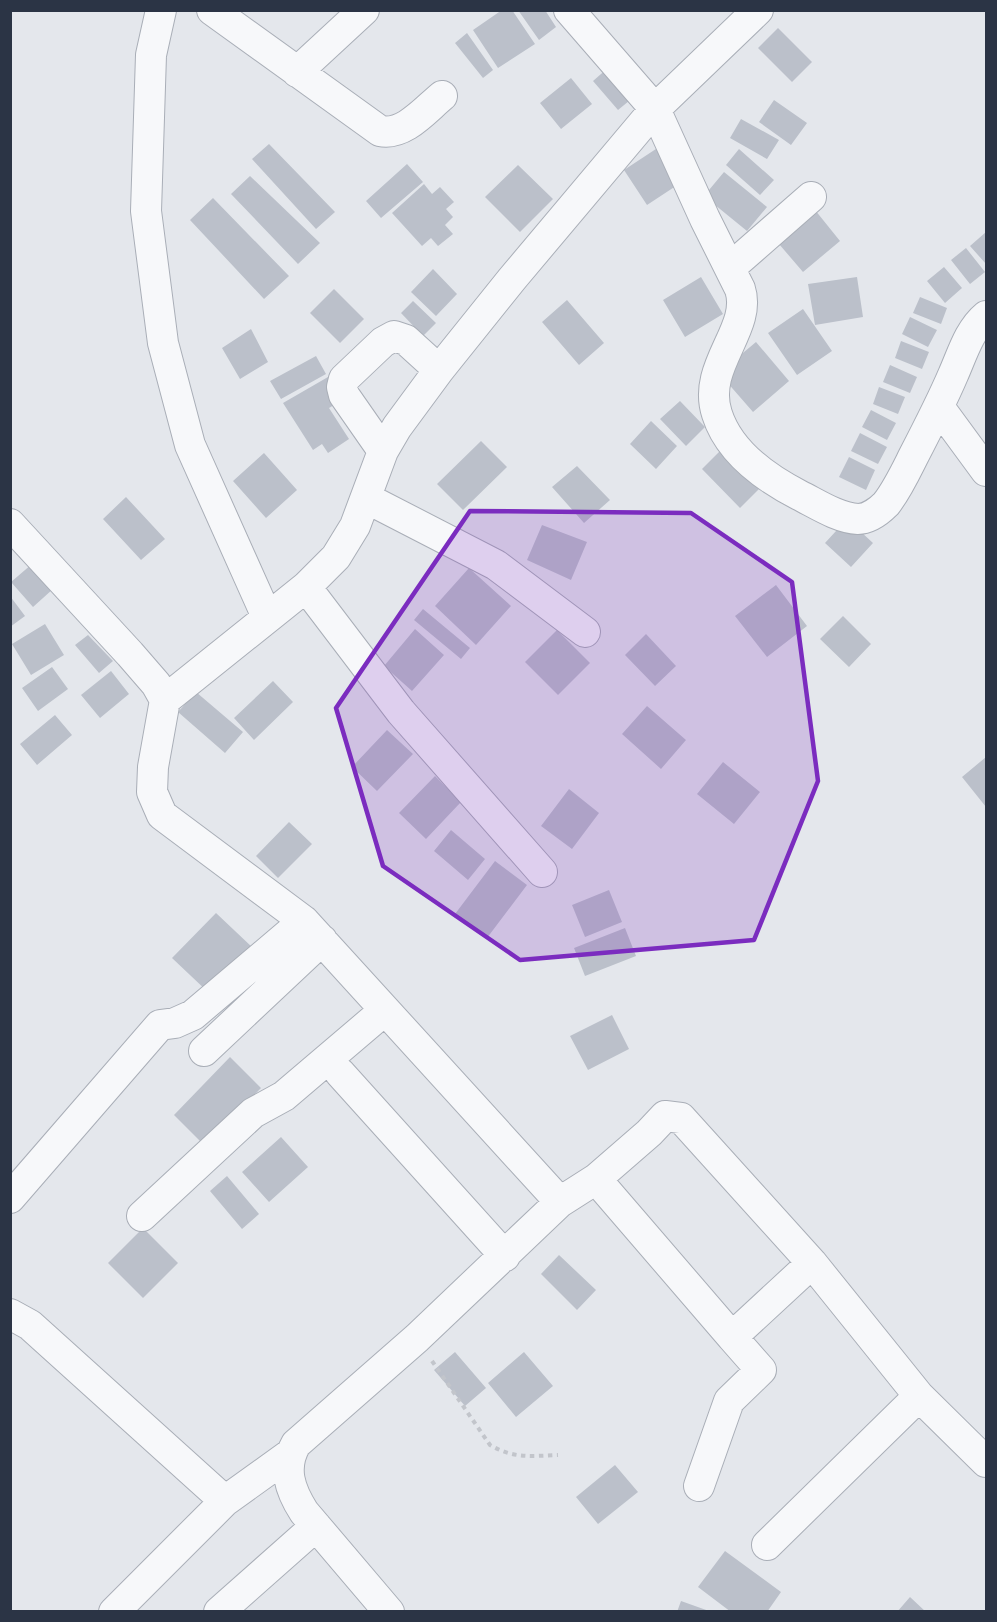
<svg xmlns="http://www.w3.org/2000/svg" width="997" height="1622" viewBox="0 0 997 1622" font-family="'IBM Plex Sans',sans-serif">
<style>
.building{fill:#bbc0ca}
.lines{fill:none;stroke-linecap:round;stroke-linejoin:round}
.minor-casing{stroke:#a9aeb7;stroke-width:32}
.path{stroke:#c2c5cb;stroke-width:4;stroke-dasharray:4.5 4.5;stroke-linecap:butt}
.minor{stroke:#f7f8fa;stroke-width:30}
.marked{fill:#7b2cbf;fill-opacity:0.2;stroke:#7b2cbf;stroke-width:4.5;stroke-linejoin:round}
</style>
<rect width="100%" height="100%" fill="#e4e7ec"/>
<path class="building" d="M502 10H512L535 44 498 68 473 30Z
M518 10H545L556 27 539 40Z
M778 28 812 62 792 82 758 48Z
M467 33 493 70 483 78 455 43Z
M609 67 635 96 618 110 593 81Z
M571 78 592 104 561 129 540 103Z
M774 100 807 123 791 145 759 122Z
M741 119 779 140 767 159 730 138Z
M269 144 335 212 316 229 252 159Z
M662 145 685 180 647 205 624 170Z
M739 149 774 180 760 195 726 165Z
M407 164 423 182 381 218 366 201Z
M518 165 553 199 520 232 485 197Z
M724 172 767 207 747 231 704 196Z
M250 176 320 243 298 264 231 194Z
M424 184 432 194 440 187 454 202 446 209 453 217 445 225 453 234 438 246 431 238 422 246 392 213Z
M213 198 289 276 264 299 190 220Z
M811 205 840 241 803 272 773 237Z
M986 232V264L970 246Z
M966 248 985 272 970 284 951 260Z
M944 267 962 288 945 303 927 281Z
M433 269 457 294 436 316 411 292Z
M701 277 723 314 685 337 663 300Z
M857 277 863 317 815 325 808 284Z
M334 289 364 319 340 343 310 313Z
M920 297 947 308 941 324 913 313Z
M567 300 604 343 579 365 542 322Z
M413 301 436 323 423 336 401 313Z
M803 309 832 351 797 375 768 333Z
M910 317 937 330 928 347 902 334Z
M251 329 268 362 240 379 222 348Z
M901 341 929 352 922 369 895 358Z
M756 342 789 381 753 412 719 373Z
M316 356 326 374 281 399 270 381Z
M890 365 917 377 910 393 883 382Z
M328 377 342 400 329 408 349 439 328 453 322 444 313 450 283 403Z
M879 387 905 397 898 414 873 404Z
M680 401 705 427 686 446 660 419Z
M871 410 896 423 887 440 862 427Z
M651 421 677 446 656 469 630 444Z
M860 433 887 447 878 464 851 451Z
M481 441 507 467 463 510 437 484Z
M727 444 766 482 740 508 702 469Z
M264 453 297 490 266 518 233 481Z
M849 457 875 470 866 490 839 477Z
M577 466 610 500 584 523 552 487Z
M126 497 165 539 141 560 103 519Z
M847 519 873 543 851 567 825 543Z
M542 525 587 542 571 580 527 560Z
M32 564 53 589 33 607 11 582Z
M469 568 511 606 476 645 435 606Z
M776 585 807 626 767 657 735 616Z
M10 596 25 616 10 627Z
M423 609 470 648 461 659 414 620Z
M843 616 871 644 849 667 820 639Z
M45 624 64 655 31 675 12 644Z
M415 629 444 655 412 691 384 666Z
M557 630 590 663 558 695 525 662Z
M646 634 676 666 655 686 625 655Z
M88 635 113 661 99 673 75 645Z
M52 667 68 689 38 711 22 688Z
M111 671 129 694 100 718 81 695Z
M273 681 293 702 254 740 234 718Z
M196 692 243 732 225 753 178 712Z
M647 706 686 740 661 769 622 734Z
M55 715 72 735 37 765 20 744Z
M387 730 413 754 377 791 352 767Z
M986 757V807L962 777Z
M723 762 760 792 734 824 697 794Z
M435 776 461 802 426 839 399 813Z
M569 789 599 813 572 849 541 826Z
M289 822 312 844 278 878 256 856Z
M451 830 485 859 468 880 434 851Z
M495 861 527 885 487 938 455 914Z
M609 890 622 922 585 937 572 905Z
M216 913 253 948 209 993 172 958Z
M625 928 636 956 585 976 574 948Z
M612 1015 629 1049 588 1070 570 1036Z
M230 1057 261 1088 205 1146 174 1115Z
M281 1137 308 1167 269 1202 242 1172Z
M227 1176 259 1214 242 1229 210 1191Z
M143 1228 178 1263 143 1298 108 1263Z
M559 1255 596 1290 577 1310 541 1274Z
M455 1352 486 1388 465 1406 434 1370Z
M524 1352 553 1386 516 1417 488 1383Z
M615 1465 638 1492 598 1524 576 1497Z
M725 1551 781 1592 767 1612H731L698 1587Z
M910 1597 926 1612H897Z
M681 1601 709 1611 708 1612H677Z"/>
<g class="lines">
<g class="minor-casing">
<path id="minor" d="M161 10 151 55 146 211 163 343 190 445 267 617
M212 10 380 131C404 136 425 110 442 96
M569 10 655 109 705 219 740 289C753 329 701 366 717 414 729 452 766 478 799 495 817 504 838 518 858 519 868 519 879 511 886 504 897 490 905 473 913 457 927 430 941 403 953 375 962 355 969 330 986 316
M297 72 364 10
M731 267 811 197
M939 407 986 471
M383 451 344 395 342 387 344 379 383 342 394 336 406 340 439 370
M366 498 496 565 585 632
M10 524 130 654 156 684 165 700 153 767 152 792 162 815 304 921 560 1202 417 1338 296 1444C282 1468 290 1490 304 1512L389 1612
M306 587 401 712 542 872
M165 700 306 587 336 557 355 526 383 451 397 427 439 370 512 279 655 109 758 10
M204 1051 322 940
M340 1073 505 1256
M596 1179 732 1337
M10 1198 160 1025 175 1023 193 1015 304 921
M560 1202 596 1179 649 1133 665 1116 681 1118 812 1263 919 1396 986 1462
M142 1216 253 1113 284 1096 385 1010
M10 1314 30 1325 225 1501
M699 1486 729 1401 761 1370 732 1337 812 1263
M767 1545 919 1396
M114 1612 225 1501 289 1455
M219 1612 316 1526"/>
</g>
<path class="path" d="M432 1361 490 1445C514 1459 531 1456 558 1455"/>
<use href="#minor" class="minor"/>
</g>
<path class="marked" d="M470 511 691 513 792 582 818 781 754 940 520 960 383 866 336 708Z"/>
<rect width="997" height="1622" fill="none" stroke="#2b3445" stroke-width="24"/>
</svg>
